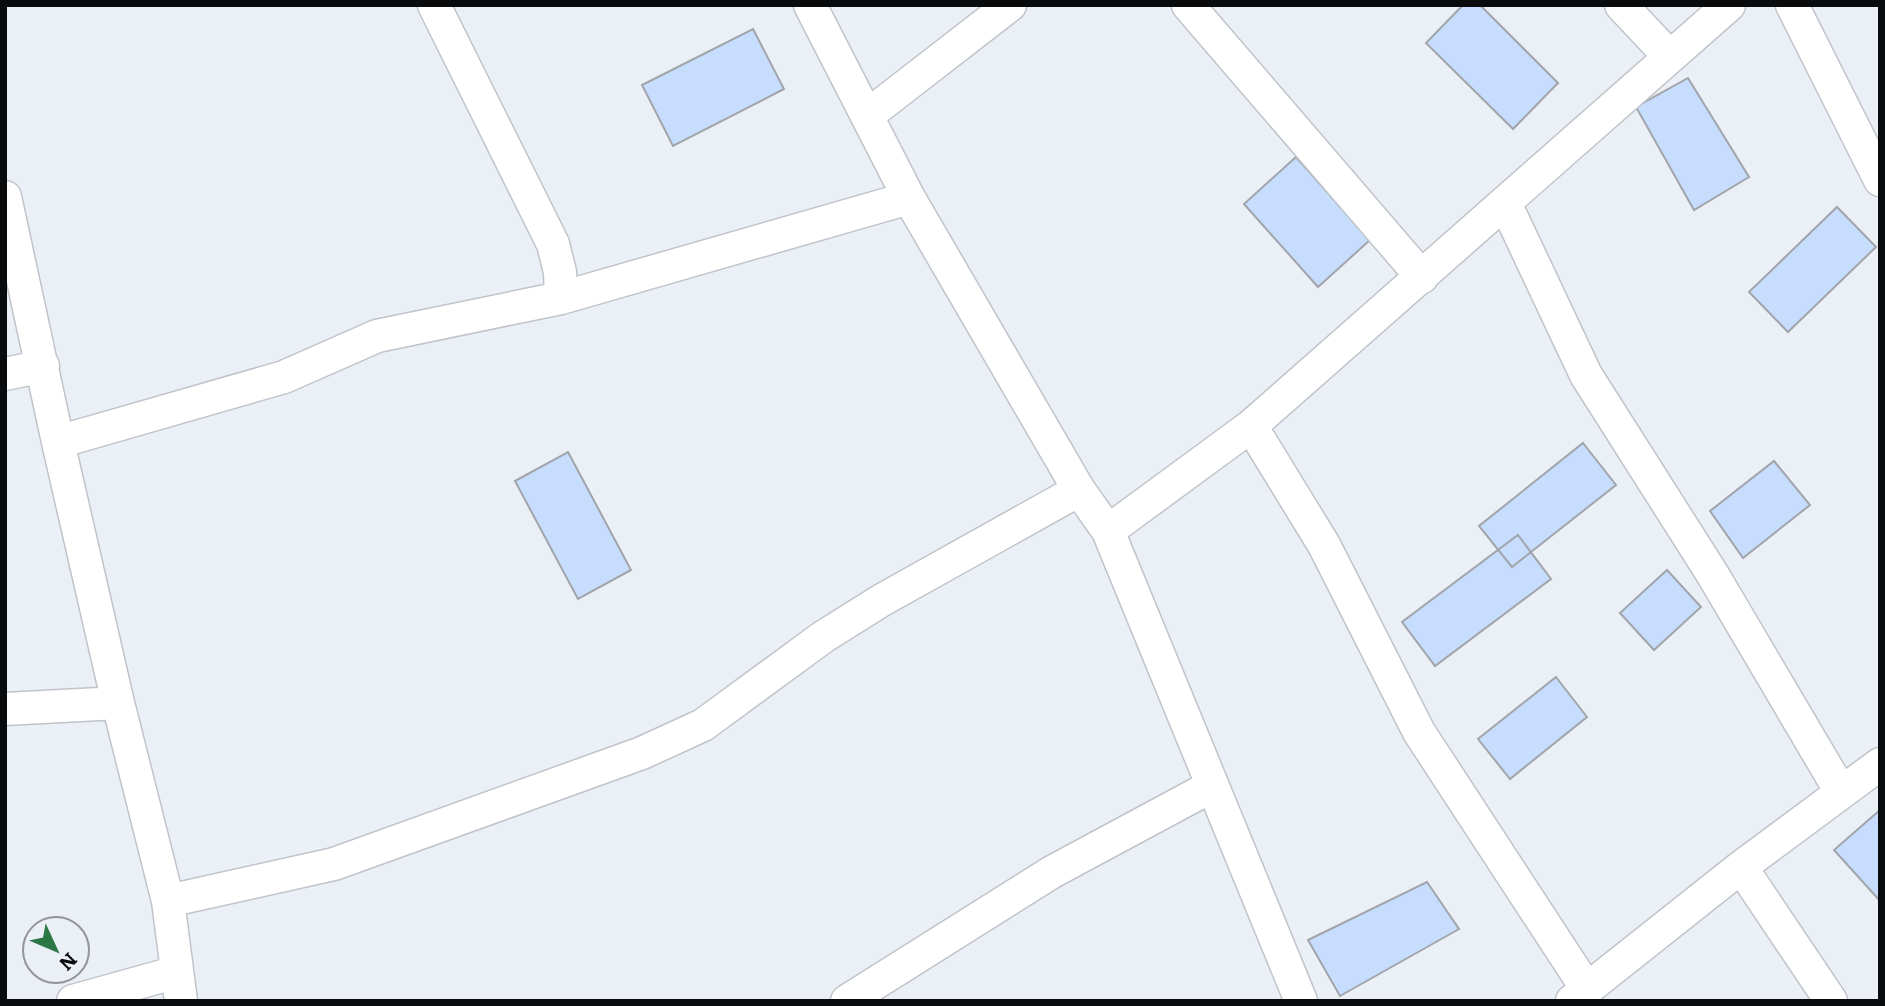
<svg xmlns="http://www.w3.org/2000/svg" width="1885" height="1006" viewBox="0 0 1885 1006" font-family="Literata,serif">
<style>
.building{fill:#c7ddfd;stroke:#a1a5ab;stroke-width:2}
.lines{fill:none;stroke-linecap:round;stroke-linejoin:round}
.street-casing{stroke:#c0c4ca;stroke-width:35}
.street{stroke:#fff;stroke-width:32}
</style>
<rect width="100%" height="100%" fill="#ebf0f6"/>
<path class="building" d="M1463 5H1480L1558 83 1513 129 1426 43Z
M753 29 784 89 673 146 642 85Z
M1688 78 1749 177 1694 210 1636 107Z
M1296 157 1370 240 1318 287 1244 204Z
M1837 207 1876 247 1788 332 1749 292Z
M1583 443 1616 485 1512 567 1479 526Z
M568 452 631 570 578 599 515 481Z
M1774 461 1810 505 1743 558 1710 511Z
M1518 535 1551 579 1435 666 1402 622Z
M1667 570 1701 607 1654 650 1620 613Z
M1556 677 1587 717 1510 779 1478 739Z
M1880 810V901L1834 850Z
M1427 882 1459 929 1340 996 1308 940Z"/>
<g class="lines">
<g class="street-casing">
<path id="street" d="M434 5 553 244 560 272 561 298
M810 5 909 198 1079 490 1108 531 1251 426 1729 5
M1188 5 1422 277
M1621 5 1670 57
M1792 5 1880 180
M868 115 1010 5
M5 197 58 442 118 703 168 901 181 1001
M1505 203 1586 375 1713 575 1841 792
M5 374 43 366
M1251 426 1324 545 1419 732 1587 989
M58 442 284 377 377 336 561 298 909 198
M1108 531 1301 1001
M5 709 118 703
M1741 867 1831 1001
M168 901 334 864 642 753 703 725 823 637 882 600 1079 490
M73 1001 177 972
M847 1001 1052 872 1212 786
M1572 1001 1741 867 1880 764"/>
</g>
<use href="#street" class="street"/>
</g>
<rect width="1885" height="1006" fill="none" stroke="#0a0b0d" stroke-width="14"/>
<g transform="translate(56 950) rotate(134)"><circle r="33" fill="#ebf0f6" stroke="#919499" stroke-width="2"/>
<path d="M0-5L12 26L0 18L-12 26Z" fill="#2b7746"/>
<text y="-10" font-size="19" font-weight="bold" text-anchor="middle" fill="#0a0b0d">N</text>
</g>
</svg>
